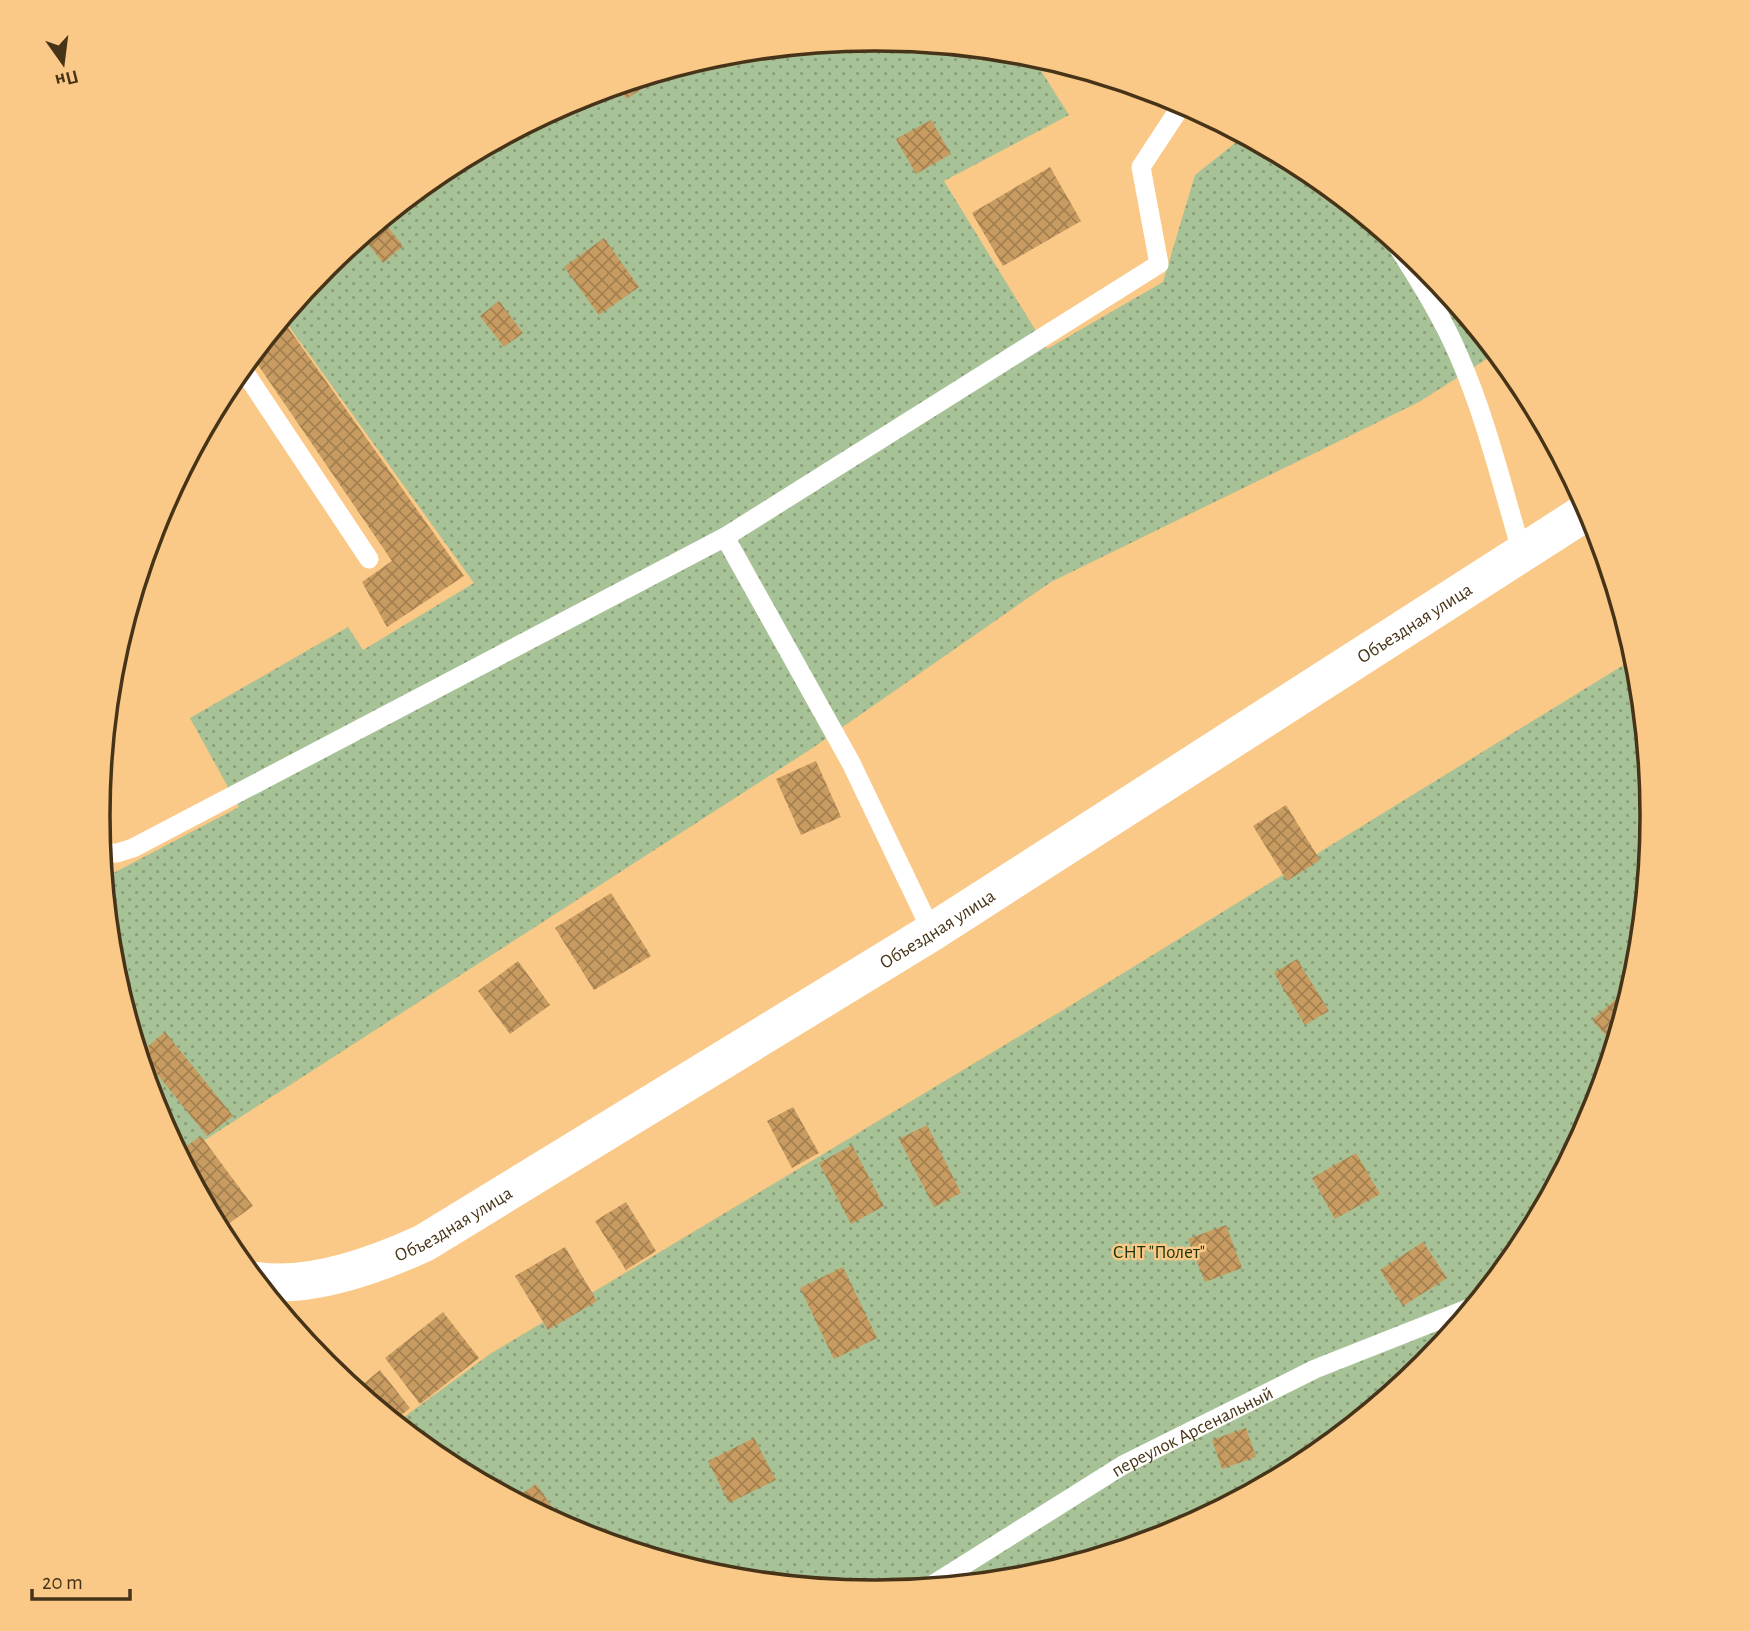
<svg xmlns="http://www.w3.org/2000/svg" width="1750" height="1631" viewBox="0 0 1750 1631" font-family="'Alegreya Sans',sans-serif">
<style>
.park{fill:url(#park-dots)}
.building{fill:url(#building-cross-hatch)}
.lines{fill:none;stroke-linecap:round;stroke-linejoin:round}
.lane{stroke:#fff;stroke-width:19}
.secondary{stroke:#fff;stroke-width:38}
.labels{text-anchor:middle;stroke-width:5;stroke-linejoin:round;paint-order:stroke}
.street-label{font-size:19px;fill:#473418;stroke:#fac887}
.park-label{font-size:19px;fill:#1b3307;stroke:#fac887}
.rim{fill:none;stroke:#473418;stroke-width:3.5}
</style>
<defs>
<pattern id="park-dots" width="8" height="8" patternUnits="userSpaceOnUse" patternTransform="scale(1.75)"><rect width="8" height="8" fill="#a6c296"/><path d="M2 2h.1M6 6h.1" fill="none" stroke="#899e79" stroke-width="1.8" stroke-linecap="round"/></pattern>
<pattern id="building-cross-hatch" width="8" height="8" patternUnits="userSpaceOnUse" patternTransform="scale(1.75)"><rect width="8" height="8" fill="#c89c61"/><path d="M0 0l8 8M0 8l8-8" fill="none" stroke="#a4804f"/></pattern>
</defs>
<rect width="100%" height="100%" fill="#fac887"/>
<path class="park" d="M875 39 1031 55 1069 115 944 181 1047 349 1163 282 1195 175 1244 136 1307 170 1425 266 1496 353 1419 402 1051 582 811 749 180 1156 157 1112 113 967 104 878 239 807 190 718 348 627 363 650 474 583 283 318 326 266 444 169 578 97 724 53Z
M1635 658 1652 816 1637 967 1593 1113 1521 1248 1424 1365 1306 1462 1172 1534 1026 1578 875 1592 723 1577 577 1533 443 1461 396 1423 490 1354 1073 1004Z"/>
<path class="building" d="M656 74 659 78 626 99 618 85Z
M931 120 951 154 916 174 896 139Z
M1050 167 1081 221 1003 266 972 213Z
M382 220 403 246 383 263 362 236Z
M604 238 639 287 599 315 564 267Z
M499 301 523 333 504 347 480 316Z
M282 319 464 576 387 627 362 582 392 561 252 356Z
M816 761 841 817 801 835 776 779Z
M1286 805 1320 860 1287 881 1253 826Z
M611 893 651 956 594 990 555 928Z
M1297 959 1329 1011 1305 1025 1274 973Z
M518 961 550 1005 510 1034 478 991Z
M1631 986 1621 1021 1614 1044 1592 1020Z
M165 1032 233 1116 207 1136 140 1053Z
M793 1107 819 1153 792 1168 767 1121Z
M927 1125 961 1193 934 1207 899 1139Z
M201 1136 253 1206 220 1230 178 1152Z
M852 1145 884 1206 851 1224 819 1163Z
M1356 1153 1380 1194 1335 1219 1312 1178Z
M626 1202 656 1251 626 1270 595 1221Z
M1226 1225 1242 1268 1205 1282 1188 1239Z
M1423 1242 1447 1278 1403 1306 1380 1270Z
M565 1247 597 1301 548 1330 515 1276Z
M843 1267 877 1338 834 1359 800 1288Z
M443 1312 479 1358 420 1404 385 1358Z
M380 1370 410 1408 394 1421 356 1390Z
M1246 1428 1256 1457 1222 1469 1212 1440Z
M754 1438 776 1480 729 1503 708 1461Z
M536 1484 552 1507 542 1514 514 1499Z
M1121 1538 1126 1547 1082 1561 1081 1558Z
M774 1573 782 1583 763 1581Z"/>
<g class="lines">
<g class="lane">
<path d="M1395 242C1417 278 1441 314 1458 354 1486 417 1502 486 1522 553"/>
<path d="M242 368 369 559"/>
<path d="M725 537 851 763 932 932"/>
<path d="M102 853H117L133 848 725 537 1159 264 1141 167 1183 103"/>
<path id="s1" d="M929 1587 1123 1465 1315 1369 1472 1307"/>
</g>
<path class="secondary" id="s2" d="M257 1281C311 1289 376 1265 424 1243L932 932 1589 510"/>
</g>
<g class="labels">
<g class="street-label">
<text dy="7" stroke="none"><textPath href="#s2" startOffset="1342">Объездная улица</textPath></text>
<text dy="7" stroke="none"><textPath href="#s2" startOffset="775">Объездная улица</textPath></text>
<text dy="7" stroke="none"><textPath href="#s2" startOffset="208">Объездная улица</textPath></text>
<text dy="7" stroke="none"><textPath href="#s1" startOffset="306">переулок Арсенальный</textPath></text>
</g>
<g class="park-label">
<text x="1159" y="1258">СНТ "Полет"</text>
</g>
</g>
<path d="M0 0H1750V1631H0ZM874 51H876A764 764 0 0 1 1640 815V816A764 764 0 0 1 876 1580H874A764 764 0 0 1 110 816V815A764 764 0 0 1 874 51Z" fill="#fac887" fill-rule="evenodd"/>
<path class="rim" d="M874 51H876A764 764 0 0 1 1640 815V816A764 764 0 0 1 876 1580H874A764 764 0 0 1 110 816V815A764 764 0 0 1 874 51Z"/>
<g transform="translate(63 63) rotate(166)" stroke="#fac887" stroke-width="5" paint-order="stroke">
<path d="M0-5L12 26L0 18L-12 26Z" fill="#473418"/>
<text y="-10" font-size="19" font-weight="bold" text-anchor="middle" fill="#473418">Пн</text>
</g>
<path d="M32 1589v10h98v-10" fill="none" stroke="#473418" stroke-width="3.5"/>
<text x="42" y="1589" font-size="21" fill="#473418" stroke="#fac887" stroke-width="5" paint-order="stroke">20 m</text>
</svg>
